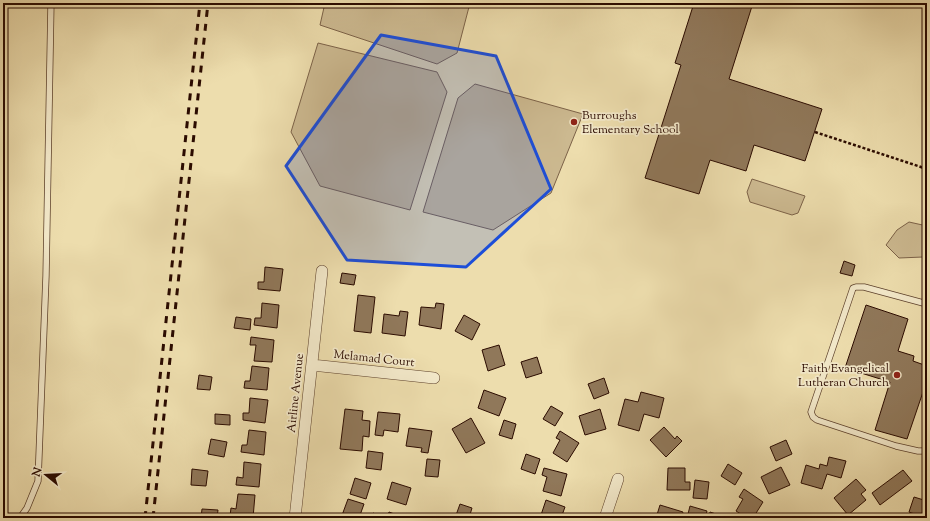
<svg xmlns="http://www.w3.org/2000/svg" width="930" height="521" viewBox="0 0 930 521" font-family="'Sorts Mill Goudy',serif">
<style>
.green{fill:#ccb990;stroke:#7c6248}
.building{fill:#90785a;stroke:#2b0b00}
.lines{fill:none;stroke-linecap:round;stroke-linejoin:round}
.service-casing{stroke:#5c402b;stroke-width:7}
.minor-casing{stroke:#5c402b;stroke-width:12}
.path{stroke:#2b0b00;stroke-width:2.5;stroke-dasharray:3 2;stroke-linecap:butt}
.service{stroke:#f3e9ca;stroke-width:5.5}
.minor{stroke:#f3e9ca;stroke-width:11}
.rail{stroke:#2b0b00;stroke-width:3;stroke-dasharray:7 7;stroke-linecap:butt}
.marked{fill:#1d4ed8;fill-opacity:0.2;stroke:#1d4ed8;stroke-width:3;stroke-linejoin:round}
.poi-dot{fill:#8f2418;stroke:#f3e9ca;stroke-width:1.5}
.labels{text-anchor:middle;stroke-width:3.5;stroke-linejoin:round;paint-order:stroke}
.poi-label{font-size:12px;fill:#2b0b00;stroke:#f3e9ca;text-anchor:start}
.street-label{font-size:12px;fill:#2b0b00;stroke:#f3e9ca}
</style>
<rect width="100%" height="100%" fill="#edddad"/>
<filter id="stains"><feTurbulence type="fractalNoise" baseFrequency=".005" numOctaves="4"/><feColorMatrix values="0 0 0 0 .2 0 0 0 0 .09 0 0 0 0 .02 0 0 0 .5 -.17"/></filter>
<radialGradient id="worn" r=".72"><stop offset=".6" stop-color="#630" stop-opacity="0"/><stop offset="1" stop-color="#630" stop-opacity=".3"/></radialGradient>
<path class="green" d="M325 3H470L457 53 437 64 320 25Z
M318 43 437 72 447 92 410 210 320 186 291 132Z
M475 84 583 114 551 193 493 230 423 212 458 98Z
M752 179 805 196 798 213 792 215 750 202 747 192Z
M909 222 927 226V250L923 257 899 258 886 245 897 230Z"/>
<path class="building" d="M694 3H753L729 79 822 109 805 161 754 145 746 171 710 160 699 194 645 178 681 65 675 63Z
M844 261 855 265 852 276 840 273Z
M265 267 283 269 280 291 258 289V282H264Z
M342 273 356 275 354 285 340 283Z
M358 295 375 297 371 333 354 331Z
M262 303 279 305 277 328 254 325 255 318H261Z
M436 303 444 304 441 329 419 325 421 307 435 308Z
M866 305 908 319 898 351 914 356 913 361 927 366V390L924 389 907 439 875 430 890 382 845 368Z
M400 311 408 312 405 336 382 333 384 314 399 316Z
M464 315 480 324 472 340 455 331Z
M236 317 251 319 250 330 234 328Z
M251 337 274 340 272 362 254 361 256 345H250Z
M499 345 505 365 488 371 482 350Z
M537 357 542 373 526 378 521 362Z
M252 366 269 368 267 390 244 388 245 381H250Z
M199 375 212 377 210 390 197 389Z
M604 378 609 393 594 399 588 384Z
M484 390 506 398 499 416 478 408Z
M641 392 664 398 659 418 644 414 639 431 618 425 625 399 638 402Z
M250 398 268 400 265 423 243 420V413H249Z
M551 406 563 413 555 426 543 419Z
M345 409 363 411 362 420 370 421 369 437 363 436 362 451 340 449Z
M600 409 606 429 585 435 579 416Z
M378 412 400 414 398 432 384 430 383 436 375 435Z
M215 414 230 415V425L215 424Z
M471 418 485 443 466 453 452 429Z
M504 420 516 424 512 439 499 435Z
M664 427 675 439 677 436 682 441 666 457 650 440Z
M409 428 432 431 428 453 421 452 422 448 406 446Z
M249 430 266 432 264 455 241 452 242 445H247Z
M560 431 579 443 567 462 553 453 560 440 556 438Z
M211 439 227 442 224 457 208 454Z
M786 440 792 454 776 461 770 447Z
M368 451 383 453 381 470 366 468Z
M526 454 540 459 535 474 521 469Z
M829 457 846 461 841 478 827 474 822 489 801 483 806 465 819 469 820 464 827 466Z
M427 459 440 460 438 477 425 476Z
M244 462 261 464 259 487 236 485 237 477 243 478Z
M728 464 742 473 735 485 721 476Z
M781 467 790 485 769 494 761 477Z
M544 468 567 474 561 496 543 491 547 477 542 475Z
M668 468H685V482H690V490H667Z
M192 469 208 471 206 486 191 485Z
M903 470 912 481 880 505 872 493Z
M355 478 371 483 366 499 350 494Z
M856 479 866 490 861 494 866 500 848 515 834 498Z
M695 480 709 482 707 499 693 498Z
M392 482 411 488 406 505 387 499Z
M744 489 763 502 753 518H747L736 511 743 499 739 497Z
M238 494 255 495 253 518 230 516 231 508 236 509Z
M914 497 927 501V512L925 518 909 512Z
M348 499 364 504 359 518H341Z
M546 500 565 507 561 518H540Z
M460 504 472 508 469 518H455Z
M660 505 683 512 681 518H656Z
M690 506 707 511 705 518H687Z
M202 509 218 510 217 518H201Z
M389 512 397 515 396 518H371L373 513 387 518Z
M710 512 725 517 724 518H708Z"/>
<g class="lines">
<g class="service-casing">
<path id="service" d="M927 304 864 287H856L853 288 811 412 813 417 817 420 896 446 918 451H927
M20 518 27 508 38 481 46 276 51 3"/>
</g>
<g class="minor-casing">
<path id="minor" d="M312 365 434 378
M295 518 322 271
M605 518 618 479"/>
</g>
<path class="path" d="M815 132 927 169"/>
<use href="#service" class="service"/>
<use href="#minor" class="minor"/>
<path class="rail" d="M145 518 200 3
M153 518 208 3"/>
</g>
<path class="marked" d="M381 35 496 56 551 189 466 267 347 260 286 166Z"/>
<g class="poi-dot">
<circle cx="574" cy="122" r="4"/>
<circle cx="897" cy="375" r="4"/>
</g>
<g class="labels">
<g class="poi-label">
<text x="582" y="119">Burroughs<tspan x="582" dy="14">Elementary School</tspan></text>
<text x="889" y="372" text-anchor="end">Faith Evangelical<tspan x="889" dy="14">Lutheran Church</tspan></text>
</g>
<g class="street-label">
<text transform="translate(374 358) rotate(6)" y="4">Melamad Court</text>
<text transform="translate(295 393) rotate(-84)" y="4">Airline Avenue</text>
</g>
</g>
<rect width="930" height="521" fill="none" stroke="#edddad" stroke-width="16"/>
<rect x="4" y="4" width="922" height="513" fill="none" stroke="#2b0b00" stroke-width="2"/>
<rect x="8" y="8" width="914" height="505" fill="none" stroke="#2b0b00"/>
<g transform="translate(46 475) rotate(288)" stroke="#f3e9ca" stroke-width="3" paint-order="stroke">
<path d="M0-3L7 15L0 10L-7 15Z" fill="#2b0b00"/>
<text y="-6" font-size="11" font-weight="bold" text-anchor="middle" fill="#2b0b00">N</text>
</g>
<rect width="100%" height="100%" filter="url(#stains)"/>
<rect width="100%" height="100%" fill="url(#worn)"/>
</svg>
